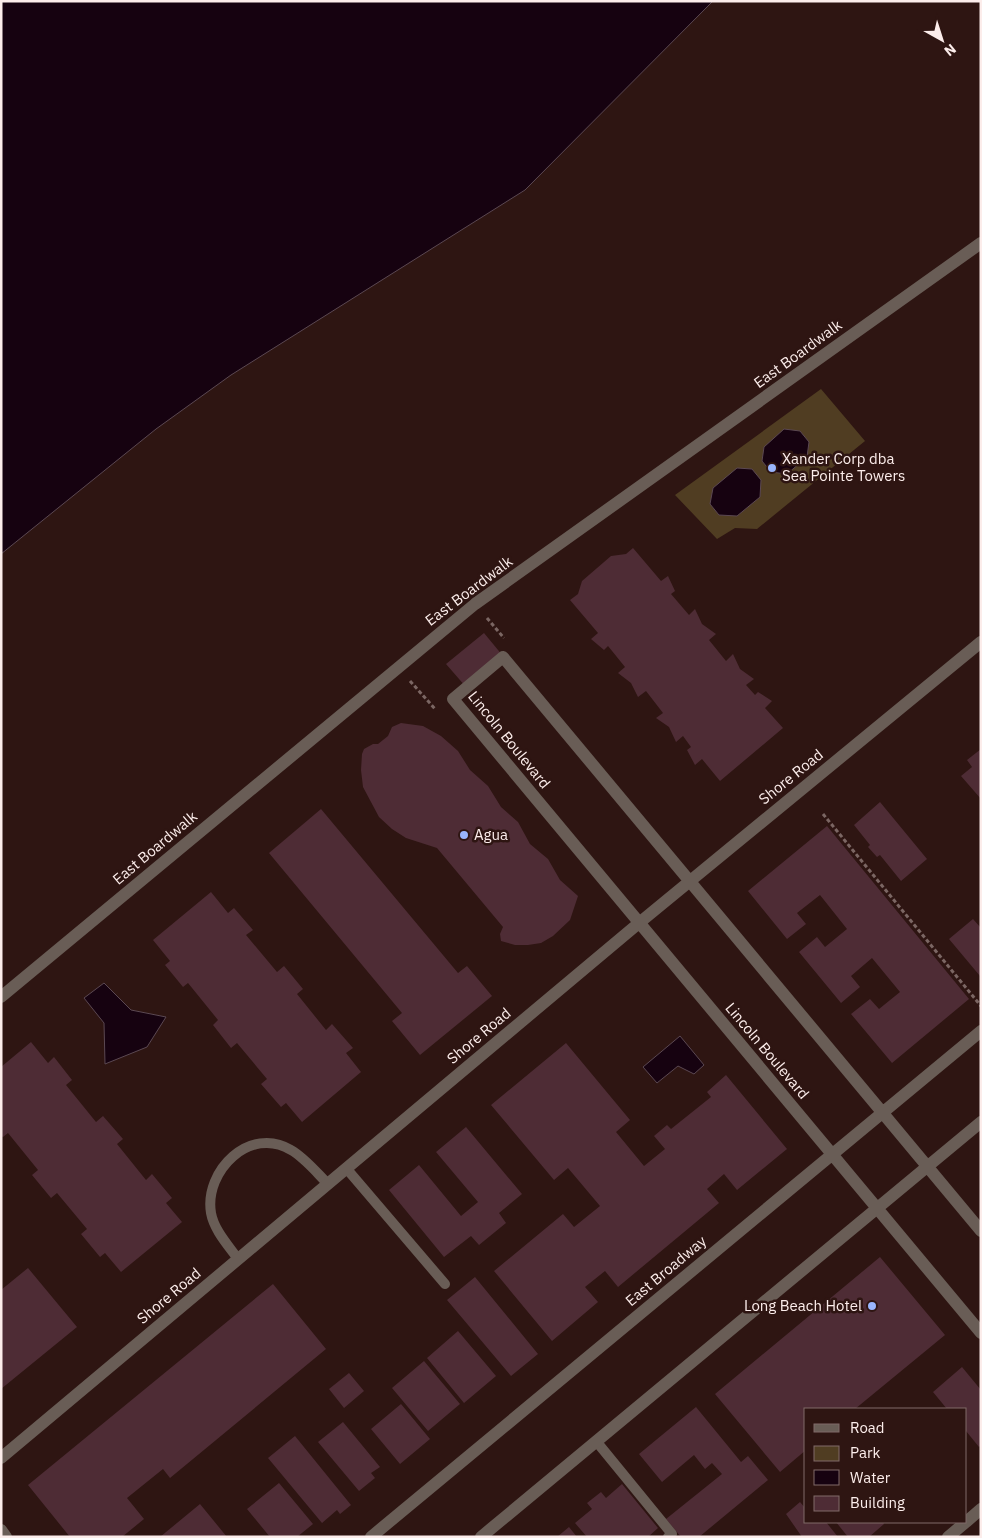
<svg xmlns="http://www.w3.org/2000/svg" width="982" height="1538" viewBox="0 0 982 1538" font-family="'IBM Plex Sans',sans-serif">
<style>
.green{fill:#503d22}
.water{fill:#160210;stroke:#5b4852}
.building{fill:#4e2c35}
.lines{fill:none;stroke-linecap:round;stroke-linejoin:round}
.path{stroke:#7b6663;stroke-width:3;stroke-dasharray:4 2.5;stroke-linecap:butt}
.lane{stroke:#695d56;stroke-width:10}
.street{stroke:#695d56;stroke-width:12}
.poi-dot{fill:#99b5fd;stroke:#2e1512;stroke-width:2}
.labels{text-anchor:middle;stroke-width:5;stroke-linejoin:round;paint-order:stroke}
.street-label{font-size:15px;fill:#fcedeb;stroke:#2e1512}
.poi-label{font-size:15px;fill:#fcedeb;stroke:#2e1512;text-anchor:start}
</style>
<rect width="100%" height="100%" fill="#2e1512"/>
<path class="green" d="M821 389 865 441 757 529 735 528 717 539 675 495Z"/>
<path class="water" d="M1 1H713L525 190 231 375 156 429 1 554Z
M784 429 800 431 809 442 807 457 787 474 771 472 762 461 764 447Z
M737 468 752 469 761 480 760 497 737 516 719 515 710 504 713 488Z
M104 983 131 1010 166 1017 147 1047 105 1064 104 1023 84 998Z
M680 1036 704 1065 694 1074 678 1066 657 1083 643 1067Z"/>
<path class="building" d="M633 548 661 581 668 576 675 591 671 594 689 615 695 609 702 624 716 634 709 640 726 661 733 654 740 669 754 679 746 685 755 695 758 692 772 701 765 708 783 728 720 781 702 759 695 765 687 750 691 747 683 736 676 742 669 727 656 718 663 713 646 691 638 697 631 683 618 673 625 667 608 646 604 650 591 639 598 633 570 600 578 594 582 581 611 556 626 554Z
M484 633 503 656 466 687 446 664Z
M401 723 423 726 441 736 458 751 470 770 488 786 501 807 518 822 530 844 548 859 560 880 578 896 570 920 553 936 541 943 528 945H515L501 941 500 934 503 927 437 848 406 838 392 829 379 817 363 787 361 770 362 754 364 749 373 744H378L388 736 392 727Z
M981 749V799L961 776 972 767 967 760Z
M880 802 927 859 901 881 880 855 877 857 868 847 870 845 854 825Z
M321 809 458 973 467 966 492 996 420 1055 392 1021 402 1013 269 853Z
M827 826 969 999 892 1063 851 1014 870 999 879 1009 900 992 872 958 851 976 860 987 841 1003 799 952 817 937 825 947 847 929 820 895 797 913 806 924 787 939 748 891Z
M211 892 228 913 234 908 253 930 246 935 277 972 284 966 303 989 297 994 326 1030 332 1024 353 1048 346 1053 361 1072 302 1122 286 1103 281 1107 261 1084 267 1079 237 1043 231 1048 213 1025 218 1020 188 983 183 987 165 965 170 961 153 940Z
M973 919 981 928 980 976 949 939Z
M31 1042 48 1063 54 1057 72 1080 66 1085 96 1122 103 1116 123 1139 117 1144 146 1180 152 1174 172 1198 166 1203 182 1222 121 1272 105 1253 100 1257 81 1234 87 1229 57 1193 51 1198 32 1175 38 1170 8 1133 3 1137 1 1136V1067Z
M566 1043 630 1120 616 1132 644 1166 665 1149 654 1136 667 1125 671 1129 711 1097 707 1092 726 1075 787 1149 737 1190 724 1174 707 1189 719 1203 618 1287 605 1271 585 1287 598 1302 552 1341 494 1271 563 1214 574 1227 600 1206 568 1168 554 1180 491 1105Z
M466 1127 522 1194 499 1213 506 1223 479 1245 471 1236 444 1257 389 1190 419 1165 461 1216 478 1202 436 1152Z
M880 1257 945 1335 855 1409H806V1450L780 1472 715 1394Z
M28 1268 77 1327 1 1389V1290Z
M475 1277 538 1354 511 1376 447 1300Z
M273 1284 326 1349 170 1478 163 1469 127 1498 144 1519 122 1537H70L28 1485Z
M458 1331 496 1376 464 1403 427 1358Z
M424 1361 460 1404 428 1431 392 1388Z
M962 1367 981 1390V1445L979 1447 966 1431V1409H947L933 1392Z
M349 1373 364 1391 344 1408 329 1389Z
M401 1404 430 1439 400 1464 371 1429Z
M696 1407 741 1462 748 1456 768 1480 699 1537H681L666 1519 722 1474 712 1463 705 1469 694 1455 662 1482 639 1454Z
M343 1422 380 1467 371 1473 375 1478 359 1491 318 1442Z
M295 1436 351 1505 340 1514 337 1510 322 1523 268 1458Z
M279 1483 313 1524 297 1537H270L247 1509Z
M622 1484 658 1528 648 1537H587L575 1523 592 1509 587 1503 601 1492 606 1498Z
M800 1502 806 1509V1522H826L838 1537H802L786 1514Z
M200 1504 227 1537H160Z
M836 1522H883L884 1524 869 1537H848Z
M569 1527 577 1537H557Z"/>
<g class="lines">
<path class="path" d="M487 618 504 638
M410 681 436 710
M823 814 981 1006"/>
<path class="lane" d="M346 1168 445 1284
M238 1259C228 1245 214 1230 211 1213 204 1171 250 1125 291 1150 305 1158 316 1172 328 1184
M596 1441 672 1534 668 1537"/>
<path class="street" d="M1 997 475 604 981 243
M981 1231 503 657 453 699 981 1333
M1 1458 639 923 981 642
M966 1522 981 1509
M1 1530 6 1537
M371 1537 981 1031
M481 1537 981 1122
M948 1537 966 1522"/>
</g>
<g class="poi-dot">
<circle cx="772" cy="468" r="5"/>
<circle cx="464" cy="835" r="5"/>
<circle cx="872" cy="1306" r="5"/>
</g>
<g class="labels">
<g class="street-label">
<text transform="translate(798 354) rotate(-36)" y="5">East Boardwalk</text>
<text transform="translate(469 591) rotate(-37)" y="5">East Boardwalk</text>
<text transform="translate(509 740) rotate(51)" y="5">Lincoln Boulevard</text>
<text transform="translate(791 777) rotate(-39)" y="5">Shore Road</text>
<text transform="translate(155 848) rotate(-40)" y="5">East Boardwalk</text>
<text transform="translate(479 1036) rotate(-40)" y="5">Shore Road</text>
<text transform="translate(767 1051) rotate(50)" y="5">Lincoln Boulevard</text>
<text transform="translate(666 1271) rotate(-40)" y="5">East Broadway</text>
<text transform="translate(169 1296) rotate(-40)" y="5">Shore Road</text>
</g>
<g class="poi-label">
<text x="782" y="464">Xander Corp dba<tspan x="782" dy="17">Sea Pointe Towers</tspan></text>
<text x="474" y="840">Agua</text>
<text x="862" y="1311" text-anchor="end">Long Beach Hotel</text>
</g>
</g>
<rect width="982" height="1538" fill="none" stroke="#fcedeb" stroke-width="5"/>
<rect x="804" y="1408" width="162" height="115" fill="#2e1512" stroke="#806b69"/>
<rect x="814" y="1424" width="25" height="8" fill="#695d56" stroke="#806b69"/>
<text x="850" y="1433" font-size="15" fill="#fcedeb">Road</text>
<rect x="814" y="1446" width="25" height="15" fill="#503d22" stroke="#806b69"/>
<text x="850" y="1458" font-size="15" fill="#fcedeb">Park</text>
<rect x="814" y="1470" width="25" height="15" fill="#160210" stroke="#806b69"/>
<text x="850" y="1483" font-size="15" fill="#fcedeb">Water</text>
<rect x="814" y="1496" width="25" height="15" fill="#4e2c35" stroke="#806b69"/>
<text x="850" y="1508" font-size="15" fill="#fcedeb">Building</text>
<g transform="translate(942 40) rotate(141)" stroke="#2e1512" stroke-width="4" paint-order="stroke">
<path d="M0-4L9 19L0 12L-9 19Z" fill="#fcedeb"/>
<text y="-8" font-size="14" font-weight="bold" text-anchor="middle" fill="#fcedeb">N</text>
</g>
</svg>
